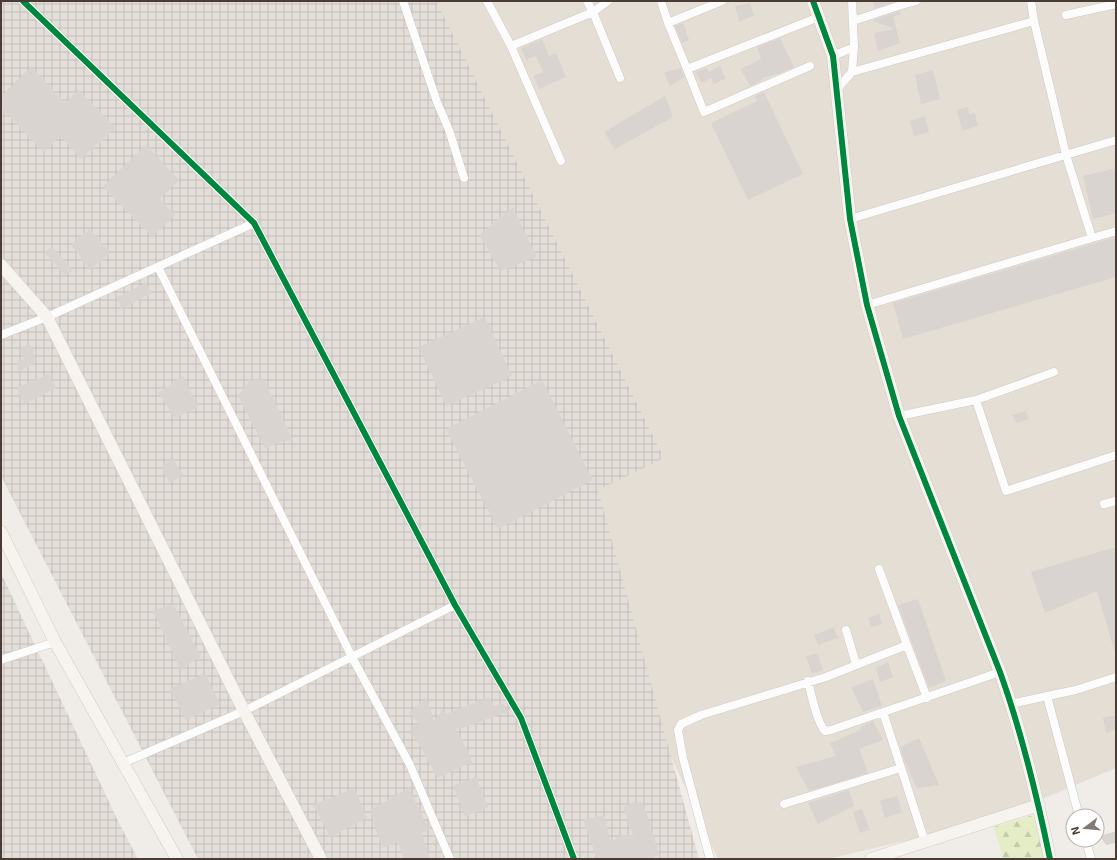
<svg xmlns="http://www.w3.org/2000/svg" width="1117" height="860" viewBox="0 0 1117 860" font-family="'Exo 2',sans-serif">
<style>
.residential{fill:#e5ded5}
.industrial{fill:url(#industrial-grid)}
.forest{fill:url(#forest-firs)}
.building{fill:#d9d4cf}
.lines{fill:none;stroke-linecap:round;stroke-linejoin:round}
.street-casing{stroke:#cdc9c4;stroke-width:9}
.secondary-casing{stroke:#d2cac0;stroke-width:13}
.street{stroke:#fdfcfc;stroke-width:8}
.secondary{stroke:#f7f3ee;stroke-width:12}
.cycleway-casing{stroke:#fff;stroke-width:8}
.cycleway{stroke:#00873e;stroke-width:6}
</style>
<defs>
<pattern id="industrial-grid" width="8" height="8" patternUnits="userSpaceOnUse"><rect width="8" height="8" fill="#e4ded9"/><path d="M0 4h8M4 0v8" fill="none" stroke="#c5bfbb"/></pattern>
<pattern id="forest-firs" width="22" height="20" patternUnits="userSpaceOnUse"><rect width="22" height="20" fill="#e5edc6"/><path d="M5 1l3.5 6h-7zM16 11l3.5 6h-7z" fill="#c6ccab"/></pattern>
</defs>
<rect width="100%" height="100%" fill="#f0ede8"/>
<path class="residential" d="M355 1H1116V768L990 821 828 859H718L635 678Z"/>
<path class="industrial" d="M1 1H436L664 458 598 490 699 859H198L1 476Z
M1 573 119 823 138 859H1Z"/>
<path class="forest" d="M1033 815 1045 859H1003L994 827Z"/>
<path class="building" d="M873 1H896L875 8Z
M750 3 754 15 739 22 735 6Z
M900 11 901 14 893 17 900 43 878 51 874 33 894 29 873 21V20Z
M683 23 689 40 682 43 675 26Z
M780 38 794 67 778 74 762 78 763 80 750 86 741 69 761 59 757 47Z
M542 39 549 56 556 53 566 77 539 89 533 76 543 72 536 56 526 60 521 48Z
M720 66 726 78 714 84 711 78 701 83 696 72 706 68 709 72Z
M31 67 65 103 79 90 115 128 81 159 60 136 44 152 1 107V96Z
M681 68 684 77 670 86 664 73Z
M933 70 940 99 921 104 915 75Z
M764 92 803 174 748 200 711 123 757 101 755 96Z
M665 96 673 117 615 149 604 132Z
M968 107 969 114 975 113 978 126 962 131 957 110Z
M925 116 929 132 914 136 910 121Z
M146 145 179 180 160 199 175 215 152 237 103 186Z
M1116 168V213L1093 219 1083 176Z
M513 207 537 257 501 271 479 235Z
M90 229 110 253 92 268H89L71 245Z
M1116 237V277L903 339 893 303Z
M52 247 73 271 65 275 44 252Z
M146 283 152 293 121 309 117 297Z
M485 317 512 376 446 406 419 347Z
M29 344 33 350 36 362 19 372 17 363 24 358 19 349Z
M49 374 56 388 25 404 20 396 18 387Z
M183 376 198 407 175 418 158 393Z
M264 379 293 440 280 442 266 449 238 396 249 381Z
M542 380 593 480 498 529 446 429Z
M1026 411 1029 419 1017 423 1012 415Z
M173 459 183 475 170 483 161 467Z
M1116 547V650H1114L1097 591 1045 613 1031 572Z
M918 599 946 681 929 688 898 605Z
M173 604 201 657 180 669 153 611Z
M879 614 882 624 871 627 868 618Z
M834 627 838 638 818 645 814 635Z
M817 653 823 670 812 674 806 657Z
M888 662 893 677 880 682 876 668Z
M205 673 220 704 186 720 170 689Z
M873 679 882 706 863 712 851 687Z
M489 697 494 706 503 703 508 712 456 730 469 753 472 763 465 765 438 778 411 731 414 730 411 726 419 724 409 712 427 698 434 722 443 708 446 714Z
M1116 715V730L1106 733 1103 718Z
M873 721 883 740 859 749 868 773 809 791 796 767 836 756 830 743 861 730 860 728 868 723Z
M919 738 939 785 917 788 905 762 900 747Z
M476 777 488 807 465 817 453 786Z
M354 788 367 818 330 837 313 805Z
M409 788 429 830 422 833 430 859H404L398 842 382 848 370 810Z
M849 790 854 806 818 824 808 803Z
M897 796 902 812 885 818 880 801Z
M643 802 660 856 648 858 647 859H597L583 820 604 815 611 842 621 835H633L623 807 631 803Z
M862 809 870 830 860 833 853 812Z
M1116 831V843L1106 845 1100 836Z"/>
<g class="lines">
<g class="street-casing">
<path id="street" d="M23 1 254 223 455 605 521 718 574 859
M403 1 437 102 449 130 464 178
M487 1 511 46 593 12 587 1
M608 1 593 12 620 78
M661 1 668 23 687 69
M1031 1 1034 21 1066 155 1092 238 1116 231
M1066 15 1116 4
M853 21 898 6 916 1
M668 23 722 1
M511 46 561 161
M833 56 854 47 852 1
M810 66 704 112 687 69 819 17
M852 72 854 47
M837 89 852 72 1034 21
M850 219 1116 140
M158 267 352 657 410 765 450 859
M867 305 1092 238
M1 335 47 317 254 223
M976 400 1006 491 1116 455
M899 416 976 400 1054 372
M1104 504 1116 501
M879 569 907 645
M846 630 856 664
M1 660 55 642
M808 681C811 693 817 723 825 731L831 730 1000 672
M1047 696 1076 690 1116 677
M1011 704 1047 696 1079 816
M883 712 925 842
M123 763 244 711 455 605
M784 804 901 768
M1086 840 1091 859
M710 859 683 758 678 730 681 724 701 715 826 677 907 645 927 698"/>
</g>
<g class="secondary-casing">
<path id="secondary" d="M813 1 833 56 850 219 867 305 899 416 1000 672C1022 733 1037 796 1050 859
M1 265 47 317 244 711 321 859
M1 532 55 642 177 859
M871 859 1039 805"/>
</g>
<use href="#street" class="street"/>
<use href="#secondary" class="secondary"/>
<g class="cycleway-casing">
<path id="cycleway" d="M23 1 254 223 455 605 521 718 574 859
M813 1 833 56 850 219 867 305 899 416 1000 672C1022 733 1037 796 1050 859"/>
</g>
<use href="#cycleway" class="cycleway"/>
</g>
<rect width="1117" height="860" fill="none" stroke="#483c34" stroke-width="4"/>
<g transform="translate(1085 828) rotate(254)"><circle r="19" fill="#ffffff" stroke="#b6b1ae"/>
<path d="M0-3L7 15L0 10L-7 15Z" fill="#837a73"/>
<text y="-6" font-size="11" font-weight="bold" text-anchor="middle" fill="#483c34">N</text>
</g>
</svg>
